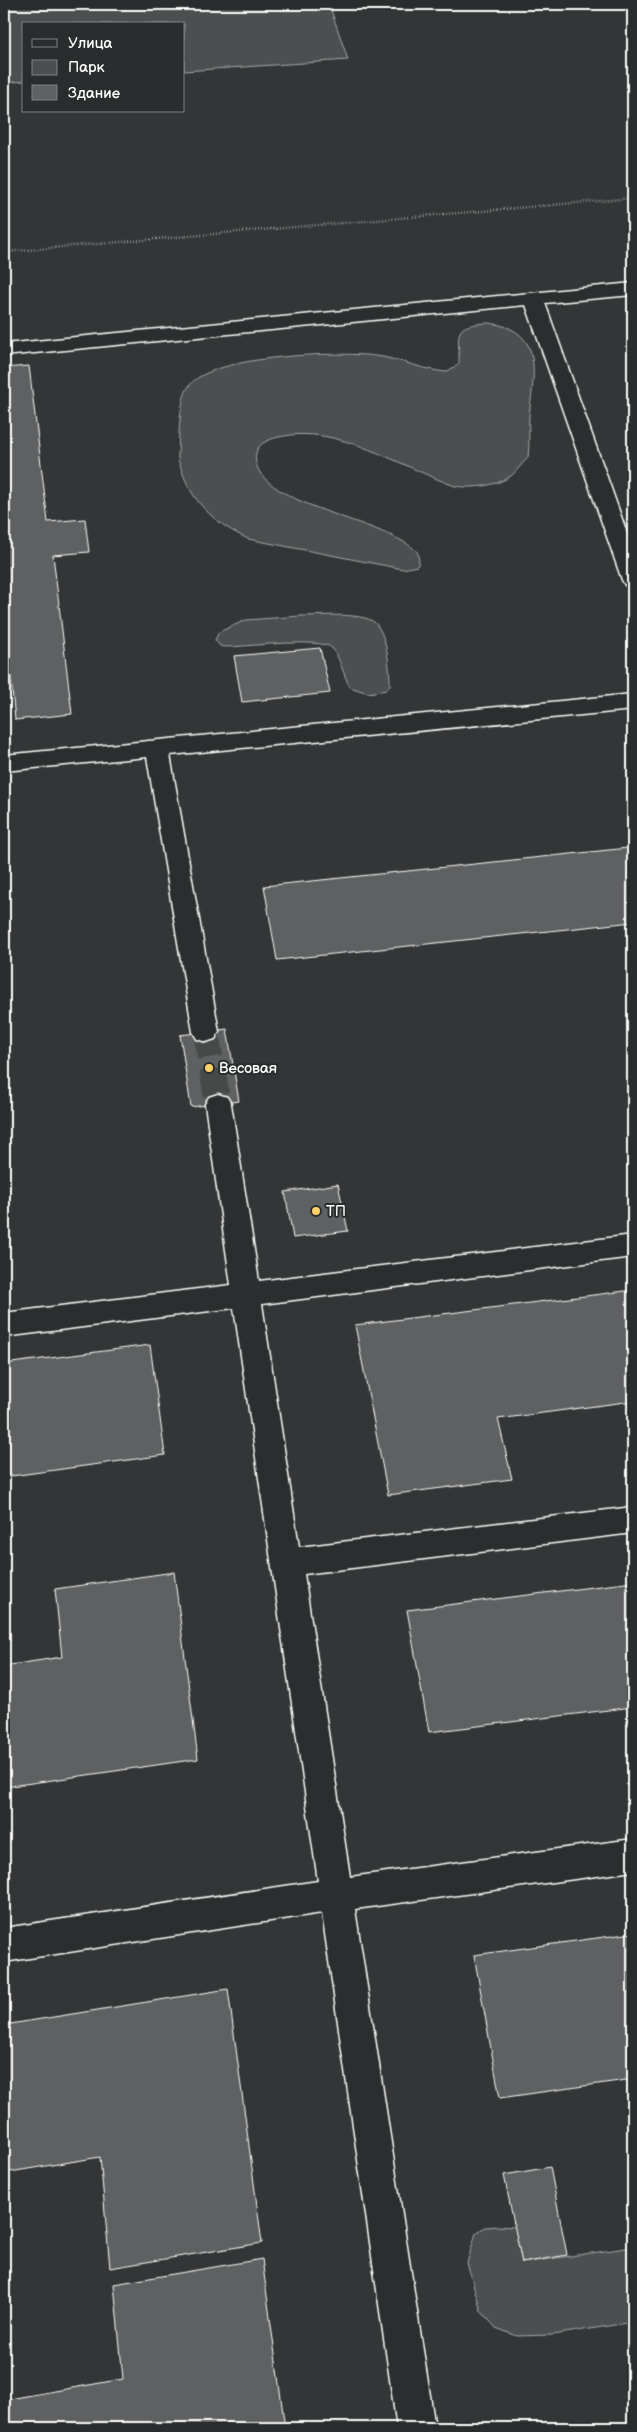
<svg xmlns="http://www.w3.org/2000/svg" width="637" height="2432" viewBox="0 0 637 2432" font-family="'Balsamiq Sans',sans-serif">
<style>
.green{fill:#4c4f50;stroke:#a6a7a8}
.building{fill:#5f6162;stroke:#fff}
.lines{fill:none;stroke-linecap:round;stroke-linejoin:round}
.minor-tunnel{stroke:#47494a;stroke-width:26;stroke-dasharray:26 12;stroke-linecap:butt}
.minor-casing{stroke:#fff;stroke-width:3}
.path{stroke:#fff;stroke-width:2.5;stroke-dasharray:0.5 2.5;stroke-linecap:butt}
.minor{fill:#2a2d2e;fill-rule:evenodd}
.poi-dot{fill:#ffd166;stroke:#2a2d2e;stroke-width:2}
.labels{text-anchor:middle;stroke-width:4;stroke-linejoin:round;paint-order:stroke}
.poi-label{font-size:15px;fill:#fff;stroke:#2a2d2e;text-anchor:start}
</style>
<rect width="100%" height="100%" fill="#333536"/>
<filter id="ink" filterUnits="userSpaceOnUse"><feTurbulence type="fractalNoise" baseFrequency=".02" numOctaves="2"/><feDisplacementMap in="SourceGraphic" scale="10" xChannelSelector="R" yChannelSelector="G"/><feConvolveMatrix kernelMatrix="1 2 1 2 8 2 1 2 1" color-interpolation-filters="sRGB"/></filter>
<g filter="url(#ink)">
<path class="green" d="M4 4H329L348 60 184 71V24H24V81L4 83Z
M488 323C545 329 534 374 529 416 528 430 530 444 528 458 522 463 517 471 511 476 497 486 471 489 455 486 403 468 337 423 279 437 270 439 258 443 256 453 246 505 391 520 418 553L419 563 417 566 403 569 248 539C218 525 195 506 183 474 181 467 177 461 178 453 179 435 179 400 189 386 210 355 340 351 376 356 400 359 423 370 446 372L459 364C460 334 450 325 488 323Z
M301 616C318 616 361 612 374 622 387 633 390 669 390 685L386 690 368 693 350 687C344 677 339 655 332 648 321 637 244 647 225 647L220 646 215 640 219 632 246 620Z
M498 2226 515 2227 522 2263 633 2247V2322L553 2335 517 2336 496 2328 481 2311 467 2263 476 2233 485 2227Z"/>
<path class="building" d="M29 366 48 522 85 519 89 552 53 555 72 714 15 720 4 607V368Z
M320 648 330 693 242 702 234 656Z
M628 848 633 864V922L277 960 264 886Z
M227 1029 239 1101 191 1107 180 1035Z
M338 1184 348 1231 293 1238 285 1192Z
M633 1290V1401L498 1419 512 1479 388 1495 355 1325Z
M150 1345 165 1455 4 1477V1364Z
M174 1572 198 1759 4 1787V1666L62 1657 55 1589Z
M633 1582V1707L429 1732 407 1610Z
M633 1933V2079L500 2098 474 1955Z
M228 1989 262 2243 110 2268 100 2157 4 2173V2025Z
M550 2167 567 2255 522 2263 504 2175Z
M262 2259 285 2428H4V2400L123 2379 114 2284Z"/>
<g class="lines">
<path class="minor-tunnel" d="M206 1032 218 1104"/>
<g class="minor-casing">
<path id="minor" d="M633 283V295L545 303 633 550V587L625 585 622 580 526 305 4 356V344Z
M633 694V710L170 755 219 1032 215 1039 206 1042 197 1039 193 1032 147 757 4 771V755Z
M218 1094 227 1097 231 1104 259 1281 633 1235V1257L262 1304 299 1547 633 1507V1533L304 1574 350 1877 633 1839V1871L355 1909 435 2428H397L322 1913 4 1962V1928L318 1881 234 1308 4 1337V1313L231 1285 205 1104 209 1097Z"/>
</g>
<path class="path" d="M4 252 633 198"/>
<use href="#minor" class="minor"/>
</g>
</g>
<g class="poi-dot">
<circle cx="209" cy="1068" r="5"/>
<circle cx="316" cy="1211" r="5"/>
</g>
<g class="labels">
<g class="poi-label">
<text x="219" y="1073">Весовая</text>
<text x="326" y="1216">ТП</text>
</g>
</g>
<rect width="637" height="2432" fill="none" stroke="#2a2d2e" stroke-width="20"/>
<rect x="10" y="10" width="617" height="2412" fill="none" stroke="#fff" stroke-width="2" filter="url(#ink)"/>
<rect x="22" y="22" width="162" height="90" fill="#2a2d2e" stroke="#7f8182"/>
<rect x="32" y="39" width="25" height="8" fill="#2a2d2e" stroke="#7f8182"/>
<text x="68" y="48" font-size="15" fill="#ffffff">Улица</text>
<rect x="32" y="60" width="25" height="15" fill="#4c4f50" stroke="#7f8182"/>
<text x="68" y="72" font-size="15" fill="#ffffff">Парк</text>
<rect x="32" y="85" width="25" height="15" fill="#5f6162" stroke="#7f8182"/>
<text x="68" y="98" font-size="15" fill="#ffffff">Здание</text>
</svg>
